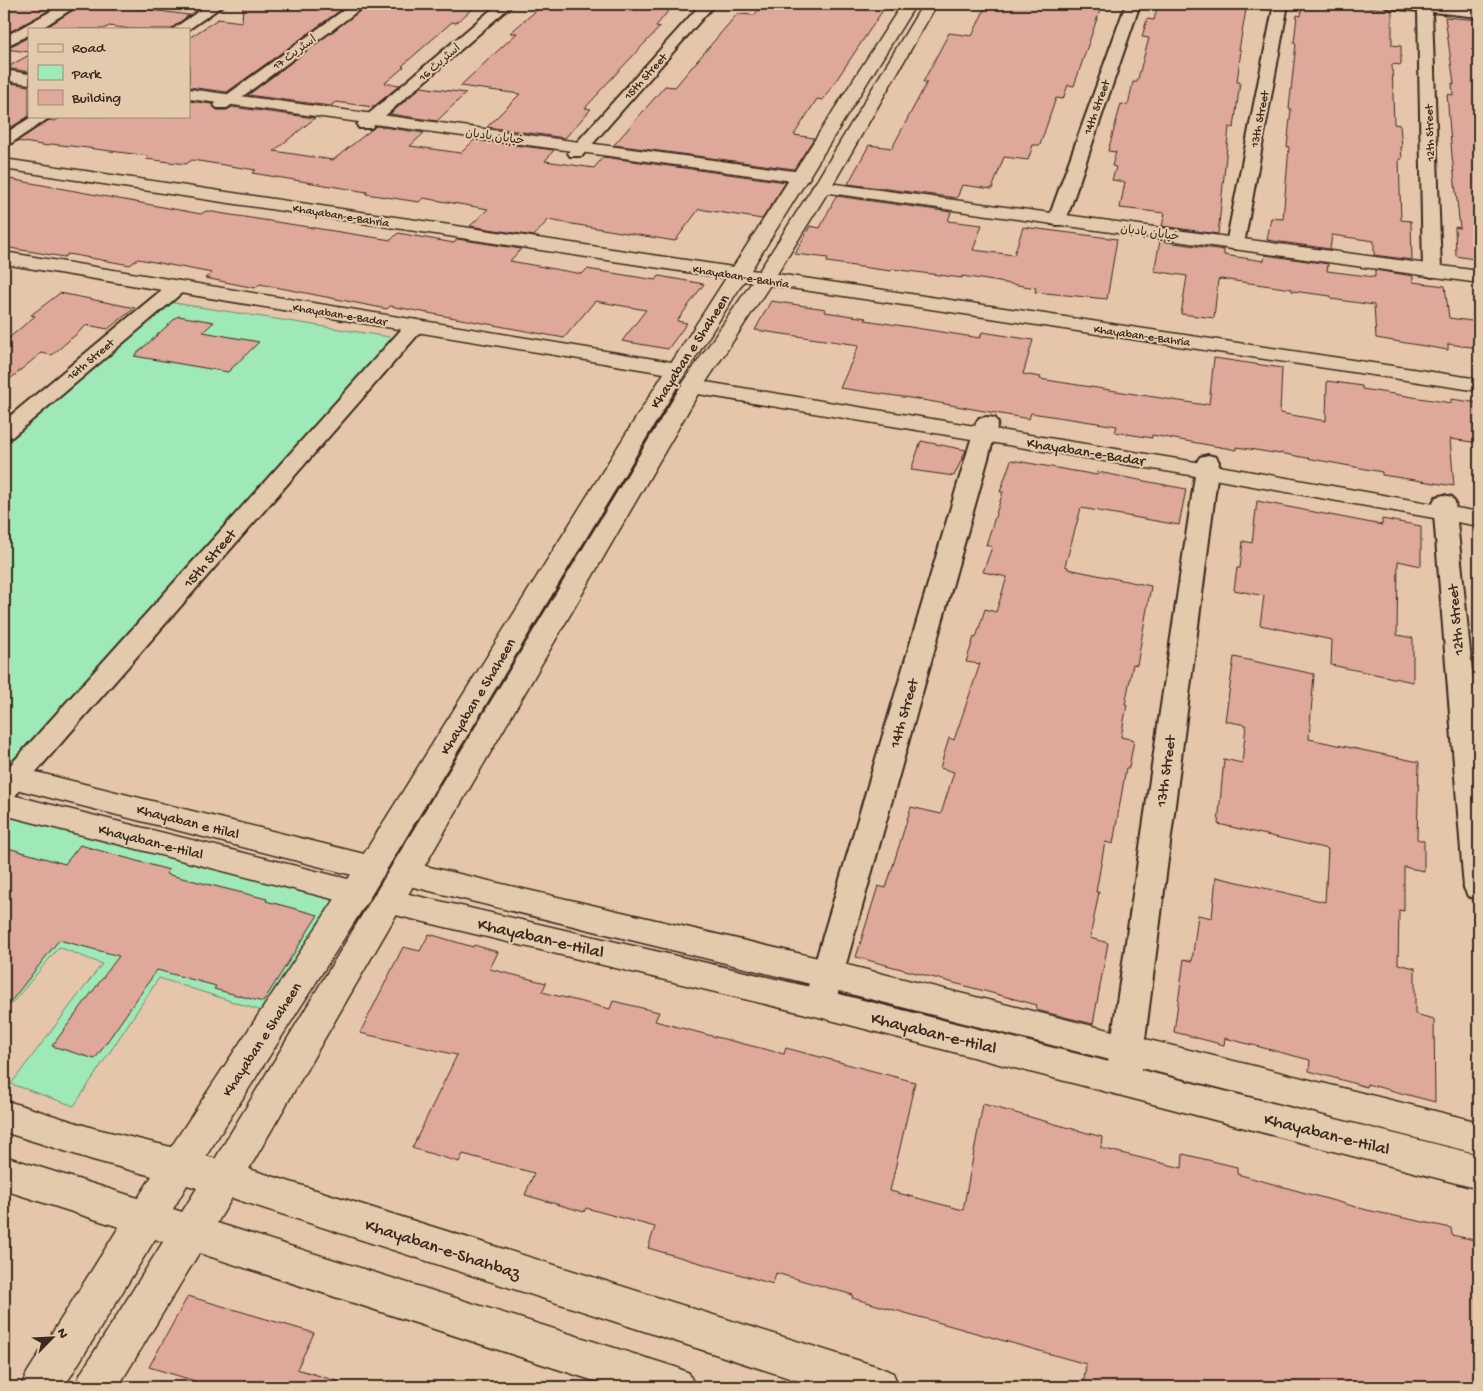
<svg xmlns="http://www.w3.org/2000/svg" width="1483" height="1391" viewBox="0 0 1483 1391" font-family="'Gochi Hand','Playpen Sans Arabic',sans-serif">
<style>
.green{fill:#9fe8b7;stroke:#6d896a}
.building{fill:#dea89b;stroke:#3b2a1e}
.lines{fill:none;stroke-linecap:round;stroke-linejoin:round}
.minor-casing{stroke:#3b2a1e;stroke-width:4}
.tertiary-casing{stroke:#3b2a1e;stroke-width:3}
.secondary-casing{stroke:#3b2a1e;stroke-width:3}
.minor{fill:#e4caac;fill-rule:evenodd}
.tertiary{fill:#e4caac;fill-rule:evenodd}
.secondary{fill:#e4caac;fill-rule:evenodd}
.labels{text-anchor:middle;stroke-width:4;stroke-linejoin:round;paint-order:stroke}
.far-street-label{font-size:12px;fill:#3b2a1e;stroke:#e4caac}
.street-label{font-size:15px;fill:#3b2a1e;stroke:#e4caac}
.near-street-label{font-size:18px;fill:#3b2a1e;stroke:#e4caac}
</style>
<rect width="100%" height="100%" fill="#e6c6ab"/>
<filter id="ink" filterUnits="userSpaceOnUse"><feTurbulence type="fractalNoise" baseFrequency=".02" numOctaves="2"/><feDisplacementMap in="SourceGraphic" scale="10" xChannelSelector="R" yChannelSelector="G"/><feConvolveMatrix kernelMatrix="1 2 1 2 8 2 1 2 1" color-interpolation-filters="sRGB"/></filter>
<g filter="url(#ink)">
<path class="green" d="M168 302 396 338 13 771 4 769V446Z
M4 815 345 899 268 1013 159 978 74 1106 11 1084 102 964 59 947 4 1013Z"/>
<path class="building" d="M4 4H61L4 35Z
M82 4 143 9 189 15 171 29H131L109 26 104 29H44Z
M243 4H349L227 92 189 87V38L218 19 242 22Z
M369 4H478L456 23 452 22 402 66 404 67 385 83 400 85 373 107 336 102 330 106 248 95Z
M544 4H674L656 26 660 27 598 93H599L585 108 591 109 565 138 487 127 520 94 460 86 517 33H510Z
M764 4H887L823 100 817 99 794 135 814 138 794 169 614 145 665 86 675 87 737 14 754 15Z
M987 4H1079L1078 8 1100 10 1074 86 1068 85 1063 99 1056 98 1040 145H1033L1028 160 1004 157 992 189 962 185 957 198 848 184 869 145 892 148 927 82H923L949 33 972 36Z
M1158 4 1205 7V4H1247L1239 50H1241L1237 82H1240L1234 128 1229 127 1218 234 1162 226 1165 213 1120 208 1125 182 1112 180 1116 167 1112 166 1116 152 1108 151 1121 104 1128 105 1133 82H1137L1149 38 1142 37 1147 19 1154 20Z
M1302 4H1338L1392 10V45L1401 46V65L1392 64 1394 124 1400 125 1402 147H1401L1402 159H1399L1401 220 1411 221 1412 260 1374 255V241L1332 235 1330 249 1267 240 1271 218 1283 219 1289 147H1287L1291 109H1289L1296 43H1294L1297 15 1301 16Z
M1445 17 1479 20V260L1456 256 1455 227 1460 228 1452 156 1447 94 1453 95 1452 83 1454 84Z
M29 37V52L5 49Z
M29 55V72L6 68Z
M4 82 29 86V116L4 132Z
M421 87 466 93 437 121 390 114Z
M189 101 212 104 217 110H227L232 107 315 118 274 151 333 160 376 126 424 133 410 146 461 153 474 140 554 150 545 161 594 168 603 157 786 182 762 219 699 209 675 241 548 220 534 236 470 226 488 209 423 198 419 202 366 194 367 192 252 173 256 170 192 160 186 164 146 159 149 156 80 147 51 144 48 146 17 141 49 120 55 121 63 116H189Z
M4 178 201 214 206 211 391 240 398 233 454 243 457 239 521 249 510 261 582 274 587 269 656 280 659 276 704 284 677 321 687 323 668 349 622 341 646 310 595 301 564 338 390 306 387 309 260 284 255 288 205 278 212 273 138 259 130 265 68 254 64 257 4 247Z
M836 196 951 212 948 221 982 225 973 250 1014 255 1023 227 1117 239 1107 299 1035 292 1036 288 962 276V278L892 269 891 271 861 267 827 262 828 258 795 254 810 226 820 228Z
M1160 241 1224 250V255L1264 261 1265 255 1328 264 1327 271 1375 277V270L1413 276V282L1445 286 1449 318 1479 322V348L1448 344V350L1376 338 1374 305 1331 299V296L1292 291V289L1221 279 1218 280 1214 318 1181 314 1187 276 1154 271Z
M60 293 135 308 108 329 87 325 52 355 41 353 4 384V342L35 316 31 315Z
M771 301 826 309 825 312 866 318 865 320 980 338 982 332 1033 340 1023 374 1041 377 1040 379 1205 405 1206 403 1209 404 1214 358 1282 368 1280 413 1326 421 1327 381 1362 386V389L1451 403V399L1479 403V443L1450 439 1454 486 1382 475V472L1280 453V454L1237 447V450L1152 435V438L1115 432 1117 426 1031 413 1029 419 917 399 840 388 859 345 755 330Z
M178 316 214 322 203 332 259 342 228 372 134 356Z
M921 441 966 450 954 476 911 470Z
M1011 460 1097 475 1098 472 1186 489 1179 525 1081 508 1065 566 1068 567V569L1151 586 1137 665 1133 664 1125 705H1127L1121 737 1134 740 1129 768H1126L1113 844 1105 842 1096 892H1099L1090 938 1108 943 1093 1024 1036 1010 1037 1005 856 957 878 886 886 888 911 807 941 814 954 772 940 768 949 738 954 740 980 664 966 662 974 637 976 638 985 609 996 612 1007 577 983 572 992 547 986 545 1003 492H1000Z
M1257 501 1382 525V519L1421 526V566L1398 561 1397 635 1413 638V682L1331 665 1332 640 1260 625 1264 596 1234 590 1237 568H1240L1243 541 1252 543Z
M1234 657 1314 674 1309 739 1419 762 1417 839 1424 841V871L1404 867V911L1399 910 1398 964 1415 968V1014L1434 1019 1435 1102 1367 1084V1087L1309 1071 1310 1060 1225 1038 1224 1045 1174 1032 1184 959 1192 961 1198 915 1212 918 1216 877 1325 902 1328 849 1218 824 1224 759 1242 763 1246 725 1225 721Z
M80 845 169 870 166 874 267 899 266 901 318 915 263 1002 214 989 216 986 157 970 95 1059 52 1046 119 956 59 940 4 1010V847L65 864Z
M429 934 473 947 474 945 498 952 490 969 546 983 542 992 610 1009 613 1001 659 1012 655 1021 716 1037 784 1054 786 1048 915 1082 890 1191 963 1210 983 1104 1102 1137 1101 1148 1182 1168 1183 1154 1237 1167V1174L1367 1210 1451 1228 1452 1235 1479 1241V1387H1083L1086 1364 852 1298 853 1295 776 1273 773 1284 648 1248 655 1227 586 1208 584 1212 525 1195 534 1173 463 1154 459 1162 412 1148 457 1055 360 1033 403 947 420 951Z
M188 1296 314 1333 297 1369 340 1382V1387H215L149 1367Z"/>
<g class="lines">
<g class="minor-casing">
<path id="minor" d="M64 4H80L40 29H29V35L4 47V37Z
M209 4H225L189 29H173Z
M352 4H367L227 108H217L214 105 217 102Z
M498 4H513L371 128H359L357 125 359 122Z
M701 4H715L582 156H570L568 153 570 150Z
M1126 4H1140L1066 220 1063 224 1057 225 1051 224 1048 220Z
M1274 4H1288L1244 244 1241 248 1235 249 1229 248 1226 244Z
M1382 4H1428L1479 9V17L1432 12 1441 271 1439 275 1432 277 1425 275 1423 271 1418 11 1389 8Z
M33 116H52L10 144 4 146V134Z
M177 281 184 283 186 287 184 291 12 437 4 438V421L170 283Z
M415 320 422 322 425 326 422 330 14 797 4 800V772L408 322Z
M987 417 995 418 998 423 835 1003 830 1013 819 1016 808 1013 803 1003 976 423 979 418Z
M1208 455 1216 457 1219 462 1141 1070 1136 1080 1124 1085 1112 1080 1107 1070 1197 462 1200 457Z
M1444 495 1452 497 1455 502 1479 741V900L1468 896 1464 888 1433 502 1436 497Z"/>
</g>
<g class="tertiary-casing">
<path id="tertiary" d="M4 70 29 74V84L4 80Z
M189 89 801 172 807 173 810 177 807 181 801 182 189 99Z
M821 182 1479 271V283L815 191 812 187 815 183Z
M4 764 372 856 383 860 387 868 383 876 372 880 4 786Z
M4 793 356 881 367 884 372 893 367 902 356 905 4 815Z
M404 861 827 960 1479 1122V1154L827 988 393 882 389 873 393 864Z
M387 889 819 989 1479 1155V1189L819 1017 387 913 376 910 371 901 376 892Z"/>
</g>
<g class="secondary-casing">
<path id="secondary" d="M902 4H916L751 270 759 271 763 265 818 179 923 4H937L836 179 777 274 1479 379V391L770 285 706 382 1208 464 1479 512V526L1208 478 698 394 249 1169 879 1367 893 1373 899 1387H817L232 1198 217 1223 675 1367 689 1373 695 1387H613L199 1253 118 1387H75L81 1373 163 1242 155 1239 64 1387H21L27 1373 119 1227 4 1190V1156L138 1198 152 1176 93 1160 4 1132V1100L93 1128 171 1147 345 884 664 373 4 264V252L672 362 726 278 4 169V159L733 267ZM744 281 752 282 681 386 215 1159 206 1156 367 902 680 382ZM187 1185 197 1188 182 1212 173 1209Z"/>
</g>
<use href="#minor" class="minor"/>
<use href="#tertiary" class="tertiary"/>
<use href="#secondary" class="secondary"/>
</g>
</g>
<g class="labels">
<g class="far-street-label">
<text transform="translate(294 52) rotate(-36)" y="4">اسٹریٹ 17</text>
<text transform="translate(439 62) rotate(-41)" y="4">اسٹریٹ 16</text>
<text transform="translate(645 76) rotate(-48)" y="4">15th Street</text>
<text transform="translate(1096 107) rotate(-70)" y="4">14th Street</text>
<text transform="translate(1259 119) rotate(-79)" y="4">13th Street</text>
<text transform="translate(1429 133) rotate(-92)" y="4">12th Street</text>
<text transform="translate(495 136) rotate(8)" y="4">خیابان بادبان</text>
<text transform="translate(341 215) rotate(9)" y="4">Khayaban-e-Bahria</text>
<text transform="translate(1150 232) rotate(8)" y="4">خیابان بادبان</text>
<text transform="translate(741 276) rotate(9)" y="4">Khayaban-e-Bahria</text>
<text transform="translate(340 314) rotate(9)" y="4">Khayaban-e-Badar</text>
<text transform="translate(1142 335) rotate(8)" y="4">Khayaban-e-Bahria</text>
<text transform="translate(90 359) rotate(-40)" y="4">16th Street</text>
</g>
<g class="street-label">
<text transform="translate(689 351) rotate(-57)" y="5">Khayaban e Shaheen</text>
<text transform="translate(1086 451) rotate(9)" y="5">Khayaban-e-Badar</text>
<text transform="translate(209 558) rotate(-49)" y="5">15th Street</text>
<text transform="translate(1455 620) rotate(-95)" y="5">12th Street</text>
<text transform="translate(477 696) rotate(-59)" y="5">Khayaban e Shaheen</text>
<text transform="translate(903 713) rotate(-74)" y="5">14th Street</text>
<text transform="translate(1165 771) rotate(-82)" y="5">13th Street</text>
<text transform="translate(188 821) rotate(14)" y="5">Khayaban e Hilal</text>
<text transform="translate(151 841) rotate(14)" y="5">Khayaban-e-Hilal</text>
<text transform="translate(261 1039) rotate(-57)" y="5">Khayaban e Shaheen</text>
</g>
<g class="near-street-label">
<text transform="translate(541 937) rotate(13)" y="6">Khayaban-e-Hilal</text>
<text transform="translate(934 1032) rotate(14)" y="6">Khayaban-e-Hilal</text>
<text transform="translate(1327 1133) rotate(14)" y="6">Khayaban-e-Hilal</text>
<text transform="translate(443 1248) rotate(18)" y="6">Khayaban-e-Shahbaz</text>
</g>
</g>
<rect width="1483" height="1391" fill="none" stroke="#e4caac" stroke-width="20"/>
<rect x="10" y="10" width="1463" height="1371" fill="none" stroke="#3b2a1e" stroke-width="2" filter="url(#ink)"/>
<rect x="28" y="28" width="162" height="90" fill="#e4caac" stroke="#a08a73"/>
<rect x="38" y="44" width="25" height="8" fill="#e4caac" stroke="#a08a73"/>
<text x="72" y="52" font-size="15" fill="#3b2a1e">Road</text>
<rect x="38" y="65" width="25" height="15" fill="#9fe8b7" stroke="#a08a73"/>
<text x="72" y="78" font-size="15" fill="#3b2a1e">Park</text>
<rect x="38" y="90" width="25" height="15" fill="#dea89b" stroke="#a08a73"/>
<text x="72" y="102" font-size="15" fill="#3b2a1e">Building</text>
<g transform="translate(52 1338) rotate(66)" stroke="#e4caac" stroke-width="4" paint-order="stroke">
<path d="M0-4L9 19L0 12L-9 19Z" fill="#3b2a1e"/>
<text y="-8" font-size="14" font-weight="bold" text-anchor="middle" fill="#3b2a1e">N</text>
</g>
</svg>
